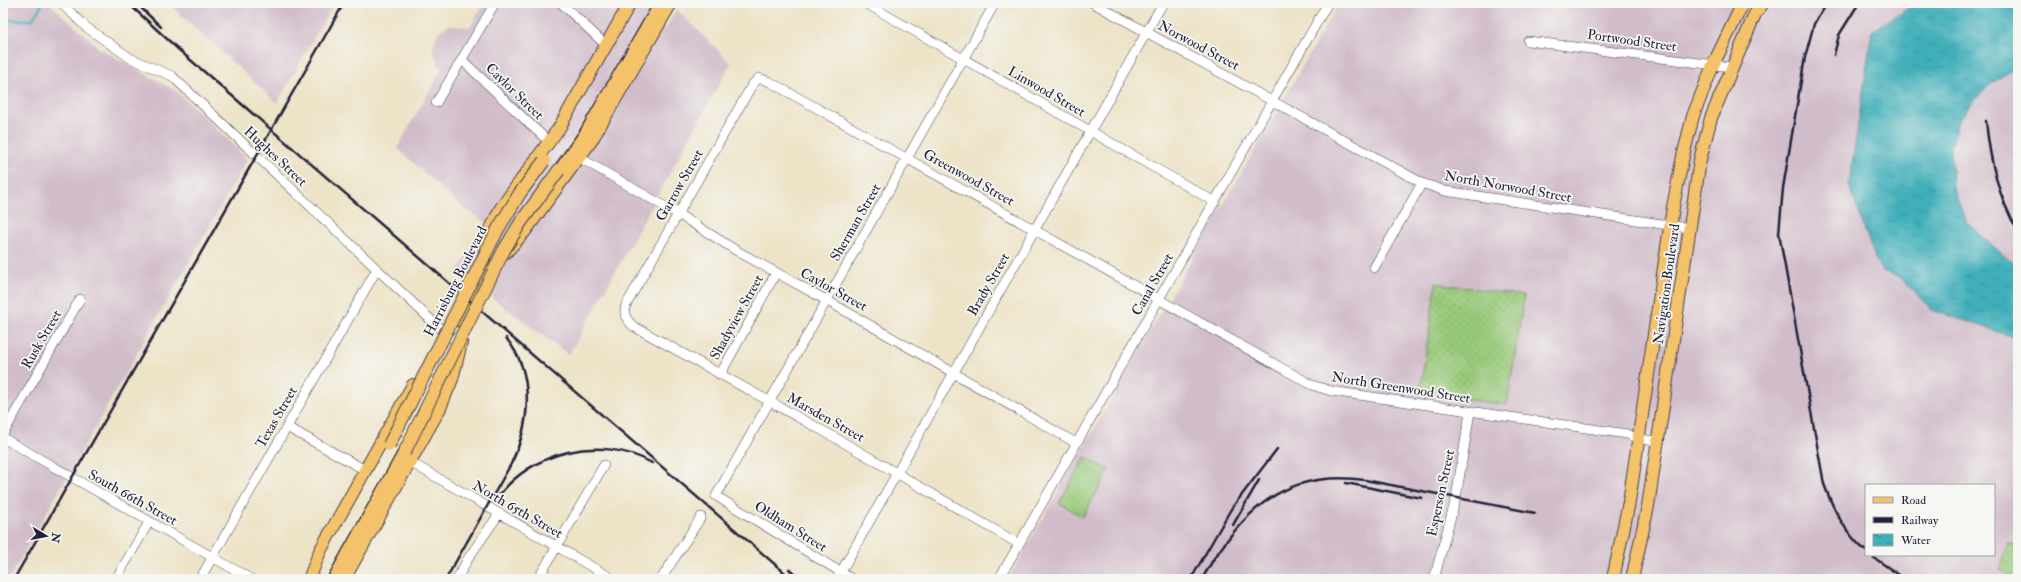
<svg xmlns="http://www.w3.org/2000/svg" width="2021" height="582" viewBox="0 0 2021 582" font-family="'IM FELL Double Pica',serif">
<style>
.industrial{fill:#d1bdca;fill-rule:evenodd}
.grass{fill:url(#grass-dots);stroke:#5d765a}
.water{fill:url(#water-ripples);stroke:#30687a}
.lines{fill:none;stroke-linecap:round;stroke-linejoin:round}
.stream{stroke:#3fafba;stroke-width:2.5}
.minor-casing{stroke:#403f50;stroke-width:10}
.major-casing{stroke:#403f50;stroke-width:14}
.minor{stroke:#fff;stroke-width:9}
.major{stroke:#f3c26a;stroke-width:12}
.tram{stroke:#22223b;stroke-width:1}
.rail{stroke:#22223b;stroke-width:2.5}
.major-bridge-casing{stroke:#403f50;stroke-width:14;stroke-linecap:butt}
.major-bridge{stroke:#f3c26a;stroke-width:12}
.labels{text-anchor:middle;stroke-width:3.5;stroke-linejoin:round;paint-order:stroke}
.street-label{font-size:14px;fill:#22223b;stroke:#f6f6f2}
</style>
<defs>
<pattern id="grass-dots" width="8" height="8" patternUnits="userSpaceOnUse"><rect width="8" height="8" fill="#98c979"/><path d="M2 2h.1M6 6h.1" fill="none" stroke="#83ac6a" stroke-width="1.8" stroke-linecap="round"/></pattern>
<pattern id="water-ripples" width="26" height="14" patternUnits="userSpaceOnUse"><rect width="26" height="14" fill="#3fafba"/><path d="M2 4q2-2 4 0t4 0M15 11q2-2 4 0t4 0" fill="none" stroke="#348e98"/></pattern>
</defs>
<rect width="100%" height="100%" fill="#f6f6f2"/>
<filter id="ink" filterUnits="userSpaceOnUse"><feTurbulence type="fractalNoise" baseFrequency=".025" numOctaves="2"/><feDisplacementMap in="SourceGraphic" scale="8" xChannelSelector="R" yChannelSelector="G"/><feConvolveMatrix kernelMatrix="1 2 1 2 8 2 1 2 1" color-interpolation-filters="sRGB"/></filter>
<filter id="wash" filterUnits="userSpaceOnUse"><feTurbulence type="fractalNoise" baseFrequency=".012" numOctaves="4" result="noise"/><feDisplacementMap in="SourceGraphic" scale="16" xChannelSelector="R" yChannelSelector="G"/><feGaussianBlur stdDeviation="0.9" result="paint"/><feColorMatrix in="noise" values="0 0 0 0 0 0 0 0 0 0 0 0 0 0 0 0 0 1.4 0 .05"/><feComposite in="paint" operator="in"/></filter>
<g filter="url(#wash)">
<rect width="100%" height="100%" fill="#ede3c7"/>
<path class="industrial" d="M3 3H49L100 49 176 91 231 142 247 160 9 579H3Z
M168 3H334L277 103Z
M485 3H639L665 30 676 9 731 63 569 355 458 272 486 222 465 209 397 148 442 69 438 65 439 62 434 54 433 47 438 32 449 25 470 27Z
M1339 3H1917L1872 31 1849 185 1876 261 1882 271 1900 277 1932 310 2011 336 2018 351V579H1008ZM1866 485H1994V555H1866Z
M2018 68V268L1967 223 1953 189 1951 147 1957 124 1970 105 1989 86 2012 69Z"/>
<path class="grass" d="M1436 283 1524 296 1507 405 1420 393Z
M1085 457 1109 470 1083 517 1059 503Z
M2008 544 2018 547V579H2015L2000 570Z"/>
<path class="water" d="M1917 3H2018V68L2012 69 1989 86 1970 105 1957 124 1951 147 1953 189 1967 223 2018 268V351L2011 336 1932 310 1900 277 1882 271 1876 261 1849 185 1872 31Z"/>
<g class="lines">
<path class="stream" d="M3 20H32L43 3"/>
</g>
</g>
<g filter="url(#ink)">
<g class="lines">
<g class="minor-casing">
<path id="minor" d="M61 3 86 27 130 58 172 76 447 335 461 344
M561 3 607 46
M865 3 1215 202
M1093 3 1422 183 1445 191 1688 228
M1528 41 1731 67
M462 60 549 142
M436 103 495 3
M580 158 678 214 737 251 826 300 1076 443
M1374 268 1422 183
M720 375 776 273
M287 427 365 470
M3 434 80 299
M3 438 251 579
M410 462 613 579
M1019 544 834 437 633 326C626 319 623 315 626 305L752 85 759 78 770 82 1312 385 1331 391 1627 434 1638 439 1658 441
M116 579 149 522
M200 579 377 269
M457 579 469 557 499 514
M538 579 604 465
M661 579 701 517
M837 579 1163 3
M852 579 716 496 995 3
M999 579 1328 3
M1434 579 1456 498 1470 412"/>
</g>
<g class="major-casing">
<path id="major" d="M559 170 586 132 661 3
M506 252 525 231 591 141 671 3
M457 320 480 279 489 233 501 208 559 128 630 3
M310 577 320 551 413 385
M334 579 404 453
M344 579 440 408 452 379 461 343
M1613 579 1629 502 1673 207 1683 156 1693 116 1713 65 1743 3
M1632 579 1648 506 1700 160 1711 118 1755 14 1763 3"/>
</g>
<use href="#minor" class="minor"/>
<use href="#major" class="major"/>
<path class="tram" d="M326 579 409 431 518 219 579 132 653 3"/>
<path class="rail" d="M128 3 179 50 792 579
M136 3 161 27
M1826 3 1814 24 1805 57 1783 188 1779 233 1824 484C1833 509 1845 534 1866 551
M1834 55 1839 35 1859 3
M1986 121C1990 160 1998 197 2018 231
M1346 483 1422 498
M497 498C531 451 601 434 652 463
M1233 525 1259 480
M1870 555 1905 579
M1214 559C1251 502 1293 470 1365 480L1535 513
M789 569 800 579
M14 579 344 3
M446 579 511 464C530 425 536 374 506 338
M1191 579 1231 509 1277 449
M1202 579 1216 555"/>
<g class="major-bridge-casing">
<path id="major-bridge" d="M389 445 498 229 520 193 544 161
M404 453 504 250 521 222 559 170"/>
</g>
<use href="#major-bridge" class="major-bridge"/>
</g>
</g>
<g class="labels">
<g class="street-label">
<text transform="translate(1632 40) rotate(8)" y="5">Portwood Street</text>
<text transform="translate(1199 45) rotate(28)" y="5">Norwood Street</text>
<text transform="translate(515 91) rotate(44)" y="5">Caylor Street</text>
<text transform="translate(1047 91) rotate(30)" y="5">Linwood Street</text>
<text transform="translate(276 156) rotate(43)" y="5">Hughes Street</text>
<text transform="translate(969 177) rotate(29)" y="5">Greenwood Street</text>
<text transform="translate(679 185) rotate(-60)" y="5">Garrow Street</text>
<text transform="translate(1508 186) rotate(10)" y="5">North Norwood Street</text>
<text transform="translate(855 222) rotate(-60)" y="5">Sherman Street</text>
<text transform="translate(455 281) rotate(-63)" y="5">Harrisburg Boulevard</text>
<text transform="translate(988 284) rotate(-60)" y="5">Brady Street</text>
<text transform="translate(1152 284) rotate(-60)" y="5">Canal Street</text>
<text transform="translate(1666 284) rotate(-82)" y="5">Navigation Boulevard</text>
<text transform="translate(834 289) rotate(29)" y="5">Caylor Street</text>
<text transform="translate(736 317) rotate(-61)" y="5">Shadyview Street</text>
<text transform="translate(41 339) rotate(-60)" y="5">Rusk Street</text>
<text transform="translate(1401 387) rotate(9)" y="5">North Greenwood Street</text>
<text transform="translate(276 417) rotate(-60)" y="5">Texas Street</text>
<text transform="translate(826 417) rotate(29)" y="5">Marsden Street</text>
<text transform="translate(1440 493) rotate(-78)" y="5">Esperson Street</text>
<text transform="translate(133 497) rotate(29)" y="5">South 66th Street</text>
<text transform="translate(518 509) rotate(30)" y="5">North 65th Street</text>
<text transform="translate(791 526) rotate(32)" y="5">Oldham Street</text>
</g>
</g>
<rect width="2021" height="582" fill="none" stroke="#f6f6f2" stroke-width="16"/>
<rect x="1865" y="484" width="130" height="72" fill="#f6f6f2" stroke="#a1a1a9"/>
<rect x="1873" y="497" width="20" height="6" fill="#f3c26a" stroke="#a1a1a9"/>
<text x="1901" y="504" font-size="12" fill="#22223b">Road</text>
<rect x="1873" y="517" width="20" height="6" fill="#22223b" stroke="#a1a1a9"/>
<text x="1901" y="524" font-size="12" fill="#22223b">Railway</text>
<rect x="1873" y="534" width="20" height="12" fill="url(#water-ripples)" stroke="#a1a1a9"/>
<text x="1901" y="544" font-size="12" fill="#22223b">Water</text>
<g transform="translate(46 536) rotate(100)" stroke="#f6f6f2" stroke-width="3" paint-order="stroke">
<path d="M0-3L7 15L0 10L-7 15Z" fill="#22223b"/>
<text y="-6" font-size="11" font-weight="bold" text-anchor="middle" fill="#22223b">N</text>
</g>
</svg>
